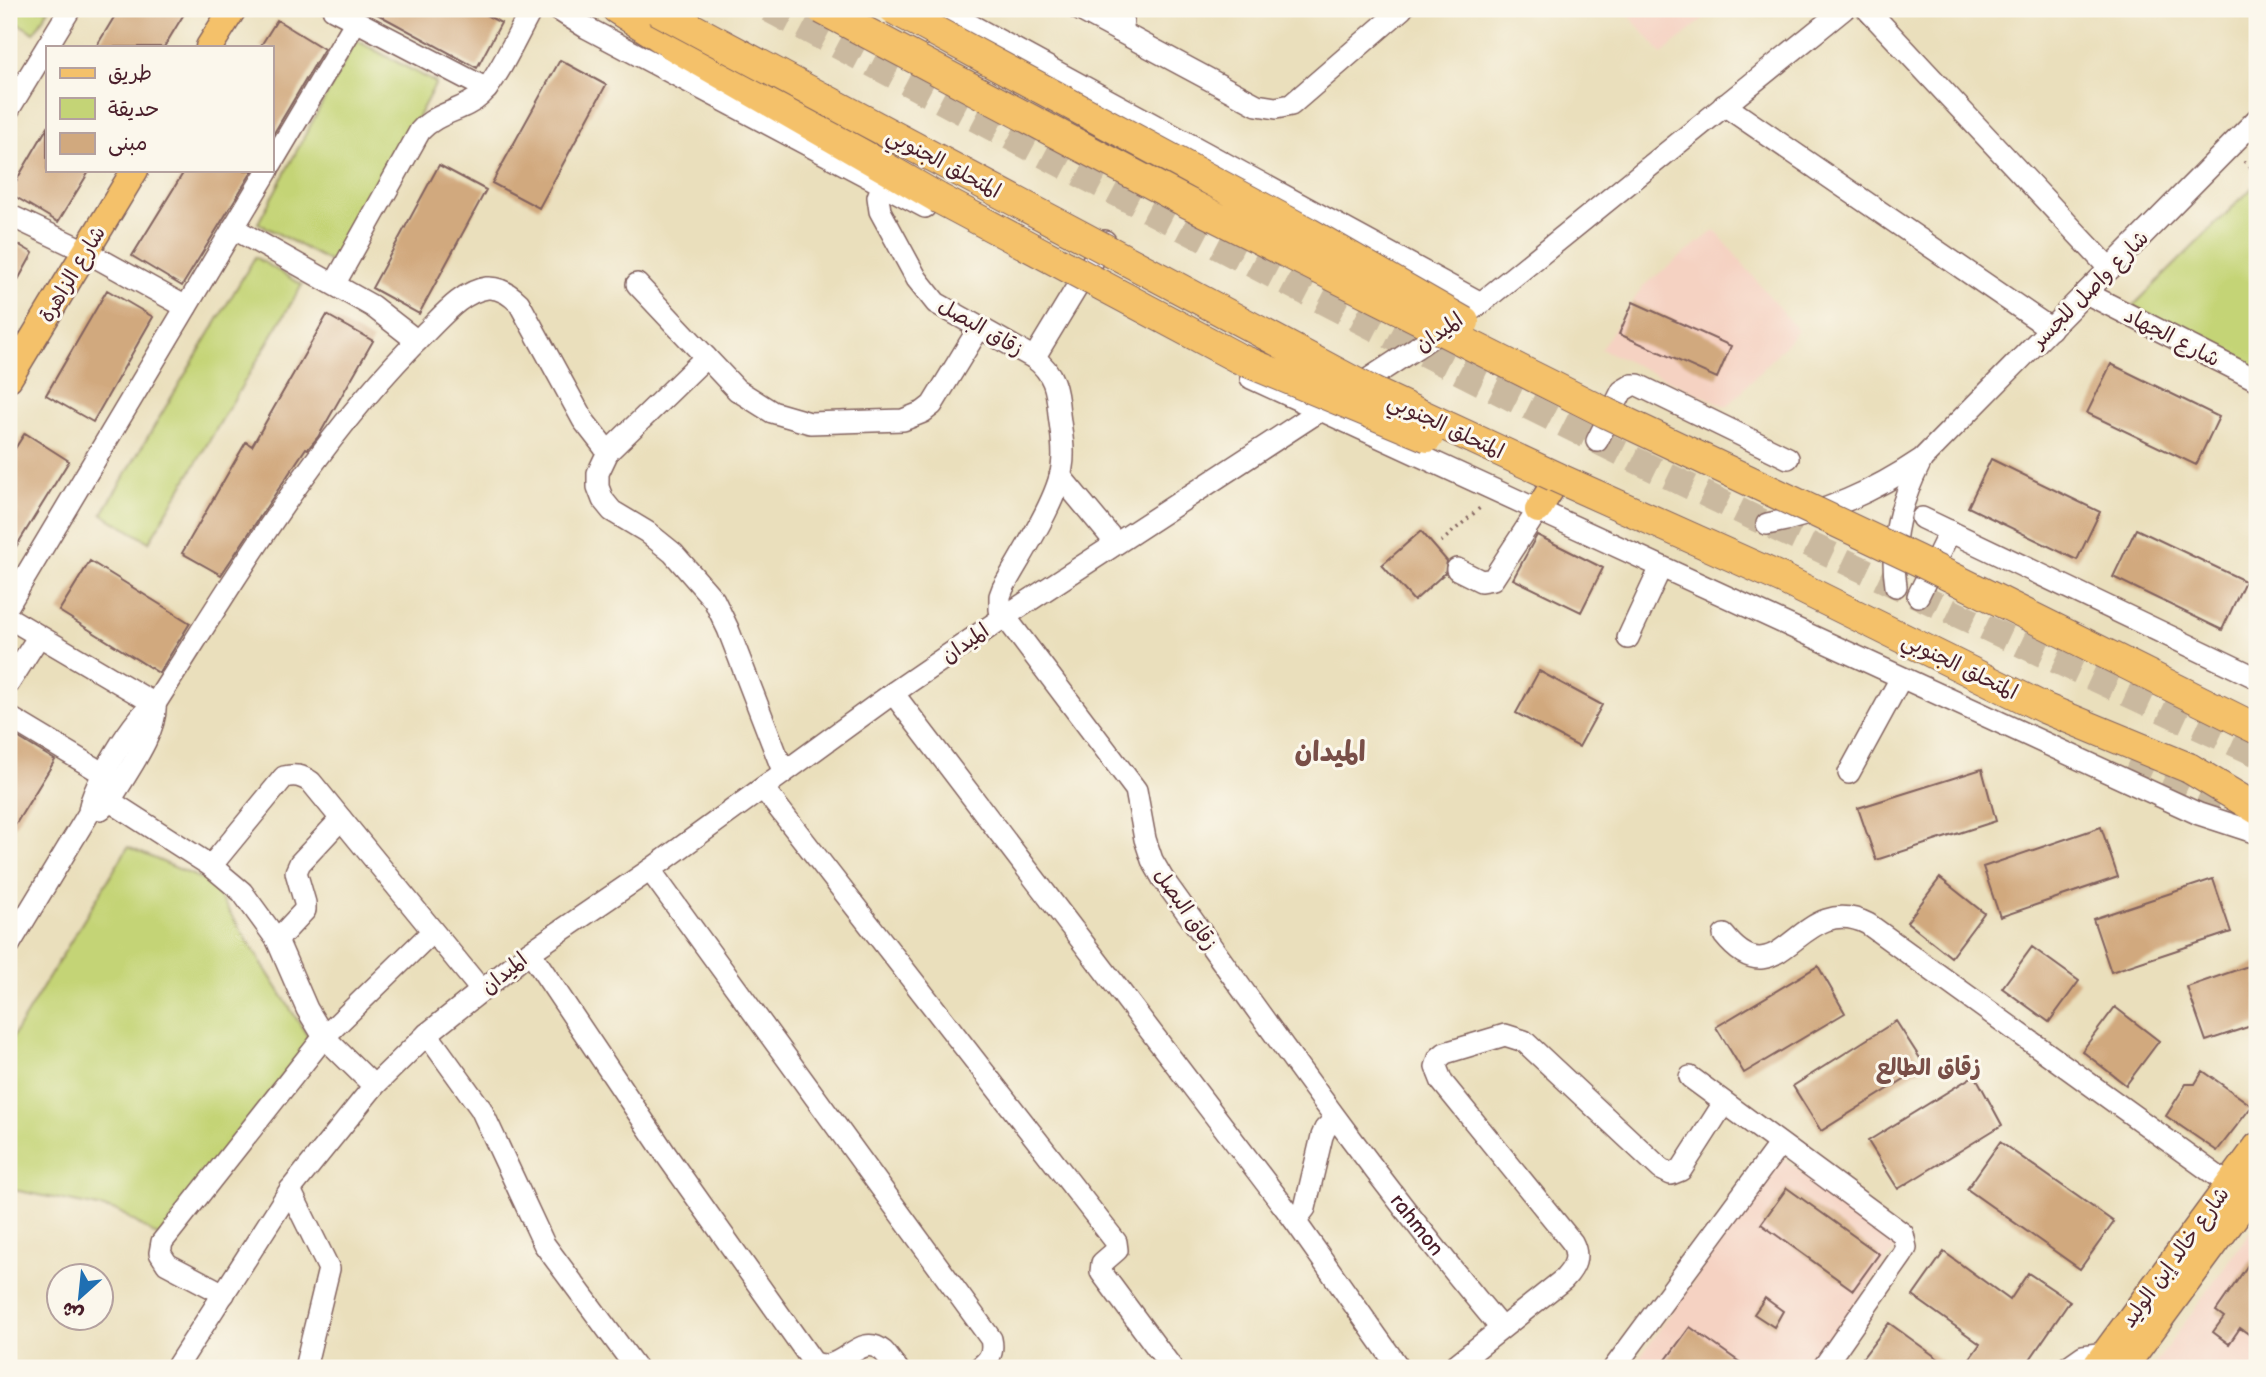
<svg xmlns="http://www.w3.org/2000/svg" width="2266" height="1377" viewBox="0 0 2266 1377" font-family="'Balsamiq Sans','Playpen Sans Arabic',sans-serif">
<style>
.built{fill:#f5d2c2}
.green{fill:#c4d476;stroke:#877a50;stroke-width:2}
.building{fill:#d1a97e}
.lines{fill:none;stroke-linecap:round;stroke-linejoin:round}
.major-tunnel{stroke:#cab99f;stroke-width:26;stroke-dasharray:26 13;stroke-linecap:butt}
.minor-casing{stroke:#82625e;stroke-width:24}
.major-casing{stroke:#82625e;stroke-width:29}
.highway-casing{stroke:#82625e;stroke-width:32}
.path{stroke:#82625e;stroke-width:3.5;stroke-dasharray:2 5;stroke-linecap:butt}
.minor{stroke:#fff;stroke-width:21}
.major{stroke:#f4c16a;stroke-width:26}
.highway{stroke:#f4c16a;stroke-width:30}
.highway-bridge-casing{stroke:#82625e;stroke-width:32;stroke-linecap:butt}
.highway-bridge{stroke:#f4c16a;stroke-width:30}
.labels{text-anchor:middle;stroke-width:6;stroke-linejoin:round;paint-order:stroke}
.street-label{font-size:21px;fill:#4a1f2b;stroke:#fbf7ec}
.neighbourhood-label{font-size:23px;font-weight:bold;fill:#794f48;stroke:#fbf7ec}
.district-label{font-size:28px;font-weight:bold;fill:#794f48;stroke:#fbf7ec}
</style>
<rect width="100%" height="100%" fill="#fbf7ec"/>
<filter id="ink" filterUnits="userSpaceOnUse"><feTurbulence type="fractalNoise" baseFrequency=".0143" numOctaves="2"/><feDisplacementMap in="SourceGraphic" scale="14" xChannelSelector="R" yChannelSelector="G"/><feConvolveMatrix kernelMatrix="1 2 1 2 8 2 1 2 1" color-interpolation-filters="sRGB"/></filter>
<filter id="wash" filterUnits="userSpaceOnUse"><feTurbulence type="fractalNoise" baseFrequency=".00686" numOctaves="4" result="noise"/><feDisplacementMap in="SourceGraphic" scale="28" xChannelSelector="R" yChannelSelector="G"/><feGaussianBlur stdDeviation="1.57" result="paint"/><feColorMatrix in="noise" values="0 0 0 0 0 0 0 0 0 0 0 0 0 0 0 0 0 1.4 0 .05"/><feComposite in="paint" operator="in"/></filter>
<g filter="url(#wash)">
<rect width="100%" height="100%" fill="#eadfbc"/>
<path class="built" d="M1623 9H1715L1662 54Z
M1715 230 1798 331 1727 407 1601 349 1643 286Z
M1782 1157 1900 1243 1807 1368H1648L1637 1361Z
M2257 1222V1368H2152L2199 1303Z"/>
<path class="green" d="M9 9H49L34 33 9 18Z
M356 40 436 83 338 266 258 223Z
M2257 183V370L2133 306Z
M255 257 302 285 149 542 102 514Z
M128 847 211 883 310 1040 159 1237 118 1211 9 1189V1043Z"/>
<g id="blocks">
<path class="building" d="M119 9H187L164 47H96Z
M368 9H475L501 23 477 68Z
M277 20 324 49 271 138V47H260Z
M560 60 606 85 539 208 492 183Z
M47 128V170H90L58 222 9 193Z
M439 165 486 190 419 314 372 288Z
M185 170H253L182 286 132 256Z
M9 239 33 253 9 296Z
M107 290 153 317 93 422 46 395Z
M1633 302 1731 346 1717 378 1619 334Z
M327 315 373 341 318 437 308 449 306 448 221 575 182 553 246 442 252 446Z
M2111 364 2219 417 2196 465 2087 413Z
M25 433 69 461 9 558V458Z
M1991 459 2100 512 2077 560 1968 507Z
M2136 529 2245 581 2222 630 2113 577Z
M1421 531 1447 561 1445 573 1414 601 1382 565Z
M1537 535 1603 568 1581 612 1513 579Z
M90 561 190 623 159 673 59 611Z
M1539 671 1602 705 1579 747 1516 713Z
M9 732 55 760 9 835Z
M1982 769 1996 821 1876 860 1858 808Z
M2101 827 2118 877 2000 917 1983 867Z
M1940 878 1984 913 1951 957 1907 922Z
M2213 879 2231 932 2111 972 2093 919Z
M2032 947 2079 981 2049 1022 2002 988Z
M2257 963V1024L2206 1041 2187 987Z
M1818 966 1845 1013 1744 1073 1716 1027Z
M2115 1007 2159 1041 2126 1085 2082 1051Z
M1896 1021 1925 1066 1821 1131 1793 1086Z
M2203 1071 2252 1106 2217 1151 2166 1116 2186 1084H2195Z
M1975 1075 2002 1125 1898 1189 1868 1141Z
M2000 1142 2114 1222 2080 1269 1967 1189Z
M1787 1188 1879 1254 1853 1290 1761 1224Z
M1944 1252 2010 1300 2028 1273 2070 1301 2024 1368H1963L1980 1344 1913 1296Z
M2257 1252V1340L2240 1328 2229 1344 2213 1332 2224 1317 2216 1311Z
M1765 1298 1783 1311 1774 1327 1754 1314Z
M1889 1323 1951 1368H1855Z
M1690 1327 1748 1368H1660Z"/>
</g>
</g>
<g filter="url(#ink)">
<use href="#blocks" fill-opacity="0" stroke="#82625e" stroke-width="2"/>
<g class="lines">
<path class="major-tunnel" d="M768 9C1044 155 1320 303 1599 442 1817 550 2037 652 2257 754
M2130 758 2222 800"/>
<g class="minor-casing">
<g id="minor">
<path d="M333 9 487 89"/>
<path d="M557 9 587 28 925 207"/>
<path d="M941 9 1481 303"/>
<path d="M1078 9 1257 105 1276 108 1291 105 1402 9"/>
<path d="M1867 9 2110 269"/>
<path d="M1119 31 1123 21V9"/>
<path d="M1724 105 2051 329"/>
<path d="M9 109 70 9"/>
<path d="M271 164 356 21"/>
<path id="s1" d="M883 184 878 197 880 211 917 279 936 303 1034 358C1054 373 1057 389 1059 414 1061 431 1065 450 1062 467 1058 500 1020 557 1003 588L1000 596V610L1136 790 1145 839 1152 860 1163 879C1273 1032 1380 1185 1501 1328"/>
<path d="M9 215 85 251 186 307"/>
<path d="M233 228 372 306 417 341"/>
<path d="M335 283 420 131C438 111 463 112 481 95 497 81 520 29 532 9"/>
<path d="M637 284 737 390 772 412 810 423 903 420 923 412 932 405 979 328"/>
<path d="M2086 293 2257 380"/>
<path d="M706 357 608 452 598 473V487L603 500 612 511 647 532 673 553 714 600 728 629 783 771"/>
<path d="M1034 358 1105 241"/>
<path d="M1251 378 2199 814 2257 833"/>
<path d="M1597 441 1622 391 1632 385H1638L1788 458"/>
<path d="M1060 476 1116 543"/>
<path d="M1922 518 2257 678"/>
<path d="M1767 524C1825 513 1873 492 1922 459L2257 119"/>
<path d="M1457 569 1481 581 1493 579 1538 510"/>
<path d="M1896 586C1889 541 1901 501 1921 461"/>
<path d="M1918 596 1950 531"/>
<path d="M9 604 268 170"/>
<path d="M9 618 155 704"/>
<path d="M1628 638 1661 567"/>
<path d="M9 683 39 636"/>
<path d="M893 693 1295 1221 1399 1368"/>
<path d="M9 717 104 774"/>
<path d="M1849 773 1901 678"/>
<path d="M763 788 1116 1242 1117 1250 1102 1263 1101 1272 1172 1368"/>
<path d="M110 801 211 866 242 892 277 940 307 1009 324 1037 374 1086"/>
<path d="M101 809 110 801C124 776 158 732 155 704"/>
<path d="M211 866 284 777C295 774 302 776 311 782L482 991"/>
<path d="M650 870 991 1339C994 1352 990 1360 979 1368"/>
<path d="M1724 935C1780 1005 1799 889 1868 924L2228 1184"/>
<path d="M277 940 305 910V903L296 872 300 863 341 819"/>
<path d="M9 945 89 813C89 791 135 715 155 704 238 574 316 440 427 331 443 315 463 291 487 288 500 287 510 294 519 303L583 420 608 452"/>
<path d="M530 952 667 1156 813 1362C842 1377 858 1330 883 1351 888 1356 892 1363 897 1368"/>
<path d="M427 1034 481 1109 544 1244 636 1368"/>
<path d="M1690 1077 1903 1234 1906 1248 1902 1255 1823 1368"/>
<path d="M290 1190 329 1269 305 1368"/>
<path d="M1295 1221 1305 1208 1322 1136 1325 1129 1335 1119"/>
<path d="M224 1294 167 1264 160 1253 162 1242 324 1037 432 932"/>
<path d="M176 1368 290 1190 374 1086 427 1034 530 952 650 870 893 693 1004 617 1416 348 1481 303 1844 9"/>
<path d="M1452 1368 1564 1279C1575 1267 1580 1257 1572 1242L1442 1082 1436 1067 1439 1058 1445 1053 1505 1035 1524 1041 1661 1169 1671 1174 1681 1170 1724 1103"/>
<path d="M1614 1368 1779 1145"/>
<path d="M2066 1368 2083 1356 2105 1353"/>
</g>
</g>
<g class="major-casing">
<path id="major" d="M209 47 233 9
M9 378 135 170
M1538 510 1554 484
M2094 1368 2257 1146
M2124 1368 2257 1187"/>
</g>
<g class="highway-casing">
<path id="highway" d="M617 9 676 47 938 198
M2189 768 2257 809"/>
</g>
<path class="path" d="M2244 161 2257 174
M1441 542 1481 507"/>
<use href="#minor" class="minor"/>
<use href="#major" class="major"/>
<use href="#highway" class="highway"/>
<g class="highway-bridge-casing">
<path id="highway-bridge" d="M656 9 1373 392 1558 478 1783 579 2044 708 2189 768
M822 9 1186 202 1606 413 1917 560 2257 729
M894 9 1309 233 1464 322
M938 198 1238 358 1428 437"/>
</g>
<use href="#highway-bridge" class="highway-bridge"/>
</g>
</g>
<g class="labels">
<g class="street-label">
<text transform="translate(944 163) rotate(28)" y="7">المتحلق الجنوبي</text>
<text transform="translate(72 274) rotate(-59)" y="7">شارع الزاهرة</text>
<text transform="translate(2090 289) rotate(-45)" y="7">شارع واصل للجسر</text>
<text transform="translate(981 327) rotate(30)" y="7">زقاق البصل</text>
<text transform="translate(1439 332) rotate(-35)" y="7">الميدان</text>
<text transform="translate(2172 337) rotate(27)" y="7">شارع الجهاد</text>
<text transform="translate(1446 426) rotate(25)" y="7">المتحلق الجنوبي</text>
<text transform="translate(965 643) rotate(-35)" y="7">الميدان</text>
<text transform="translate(1960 666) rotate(26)" y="7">المتحلق الجنوبي</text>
<text transform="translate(1186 909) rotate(55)" y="7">زقاق البصل</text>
<text transform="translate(504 973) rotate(-39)" y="7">الميدان</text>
<text dy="7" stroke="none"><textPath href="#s1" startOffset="1272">rahmon</textPath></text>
<text transform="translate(2175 1257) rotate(-54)" y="7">شارع خالد إبن الوليد</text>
</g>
<g class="neighbourhood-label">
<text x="1928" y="1075">زقاق الطالع</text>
</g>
<g class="district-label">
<text x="1330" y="761">الميدان</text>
</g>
</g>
<rect width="2266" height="1377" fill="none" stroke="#fbf7ec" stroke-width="35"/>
<rect x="46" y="46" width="228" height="126" fill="#fbf7ec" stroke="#b4a19f" stroke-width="2"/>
<rect x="60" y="68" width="35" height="10" fill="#f4c16a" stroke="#b4a19f" stroke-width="2"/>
<text x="108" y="80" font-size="21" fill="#4a1f2b">طريق</text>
<rect x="60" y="98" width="35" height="21" fill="#c4d476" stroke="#b4a19f" stroke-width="2"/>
<text x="108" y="116" font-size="21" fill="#4a1f2b">حديقة</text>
<rect x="60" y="133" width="35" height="21" fill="#d1a97e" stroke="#b4a19f" stroke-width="2"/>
<text x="108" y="150" font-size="21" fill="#4a1f2b">مبنى</text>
<g transform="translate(80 1297) rotate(207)"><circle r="33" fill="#fbf7ec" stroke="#b4a19f" stroke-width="2"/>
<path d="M0-5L12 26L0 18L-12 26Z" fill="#1f6fb2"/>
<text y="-10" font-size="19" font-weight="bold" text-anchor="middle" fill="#4a1f2b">ش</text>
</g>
</svg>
